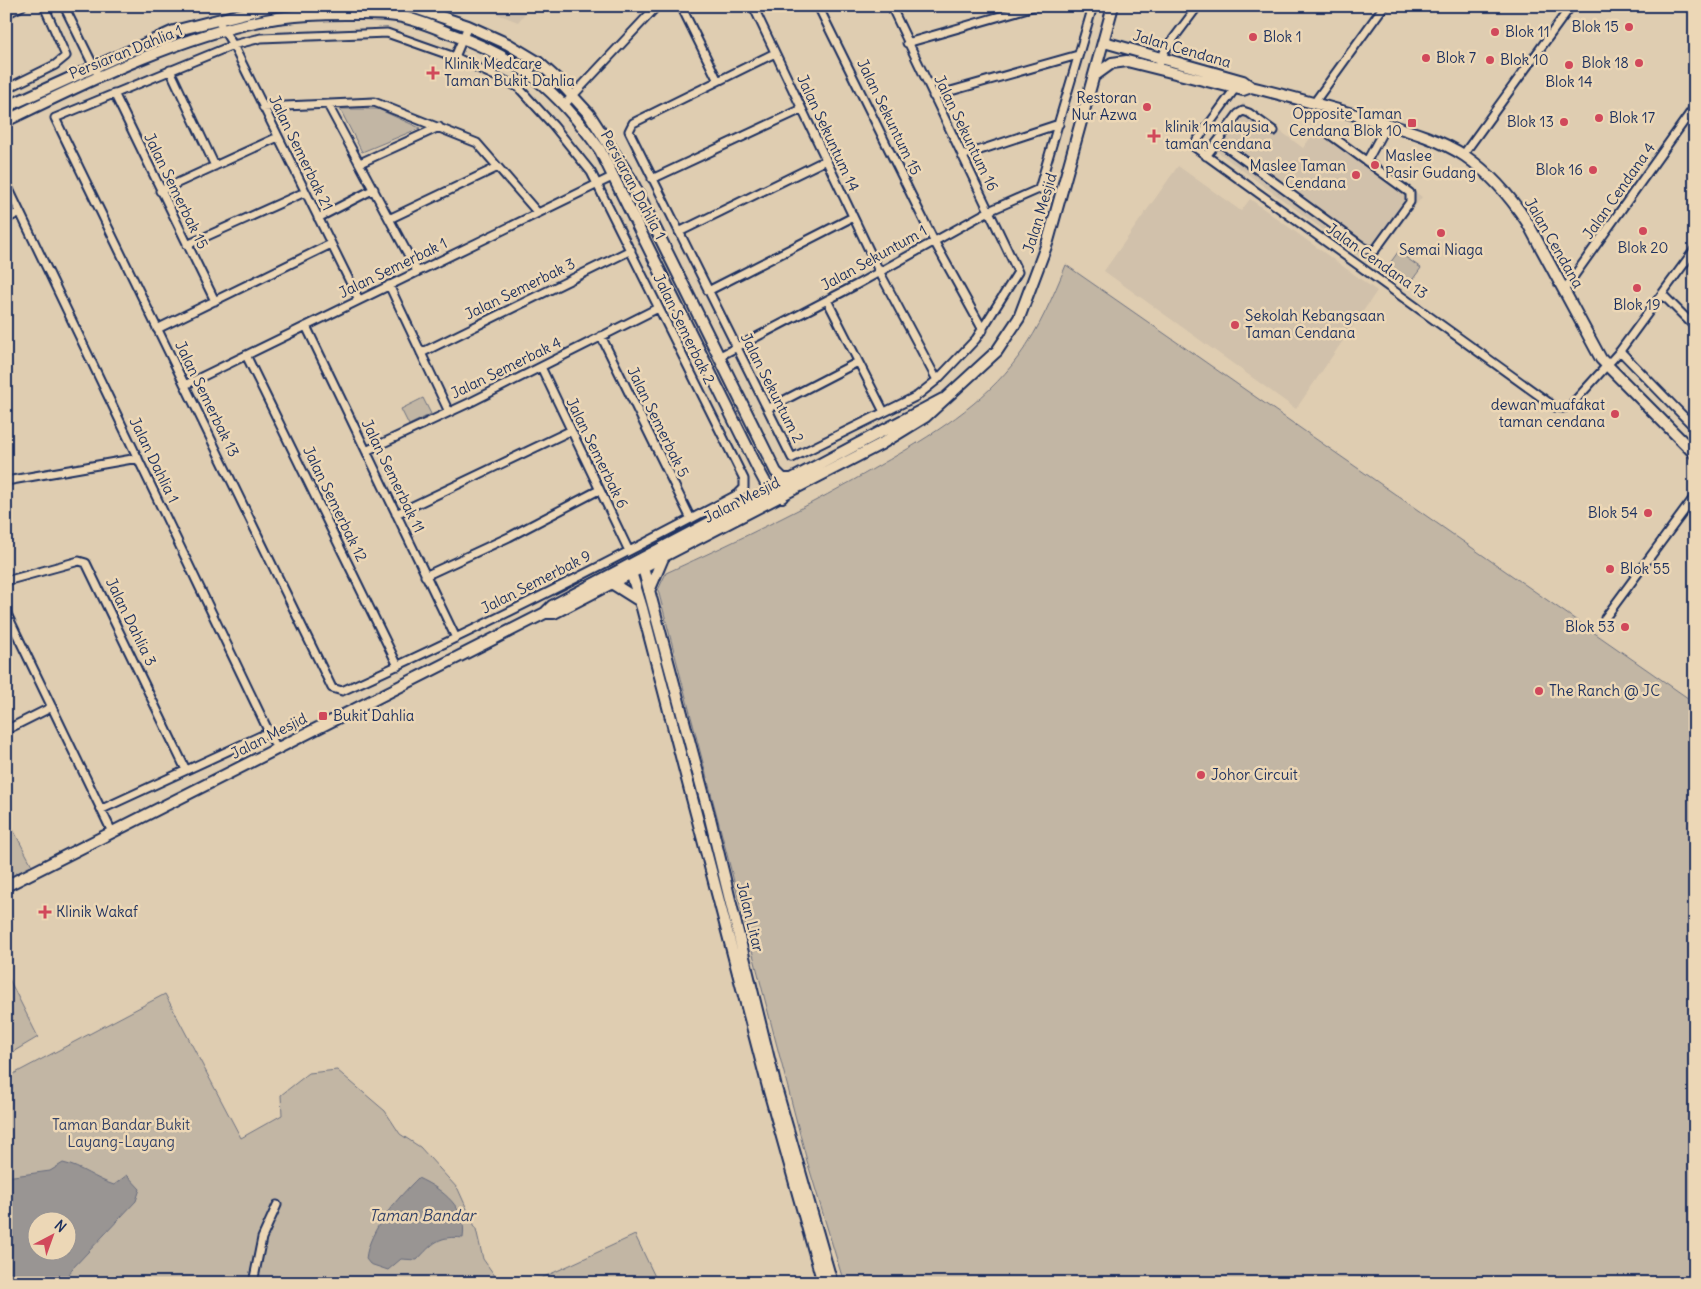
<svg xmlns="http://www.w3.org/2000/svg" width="1701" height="1289" viewBox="0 0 1701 1289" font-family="Delius,sans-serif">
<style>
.built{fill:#d1c1ab}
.green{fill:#c2b6a4;stroke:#6e7281;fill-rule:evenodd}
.water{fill:#999593;stroke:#676c7e;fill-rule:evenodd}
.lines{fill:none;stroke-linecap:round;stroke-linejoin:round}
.street-casing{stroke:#1b2f5e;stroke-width:11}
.secondary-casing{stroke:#1b2f5e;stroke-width:14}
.street{stroke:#ecd7b6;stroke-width:7}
.secondary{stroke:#ecd7b6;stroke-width:10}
.poi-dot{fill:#d1495b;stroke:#ecd7b6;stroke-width:2}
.labels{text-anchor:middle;stroke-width:5;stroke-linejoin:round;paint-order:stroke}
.poi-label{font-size:15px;fill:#1b2f5e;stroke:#ecd7b6;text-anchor:start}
.street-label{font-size:15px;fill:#1b2f5e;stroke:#ecd7b6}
.park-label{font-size:15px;fill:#344368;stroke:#ecd7b6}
.water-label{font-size:16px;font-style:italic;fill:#344369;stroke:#ecd7b6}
</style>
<rect width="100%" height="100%" fill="#dfcdb1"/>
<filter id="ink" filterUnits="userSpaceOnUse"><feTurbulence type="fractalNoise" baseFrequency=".02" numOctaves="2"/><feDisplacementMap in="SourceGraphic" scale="10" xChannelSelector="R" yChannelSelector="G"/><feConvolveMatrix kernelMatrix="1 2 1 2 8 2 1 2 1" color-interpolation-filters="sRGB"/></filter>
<g filter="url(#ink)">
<path class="built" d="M477 6H531L518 22Z
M1243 103 1303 148 1322 122 1422 197 1371 265 1211 147Z
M1178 166 1241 211 1250 199 1377 291 1296 409 1104 271Z"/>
<path class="green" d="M340 109H378L420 128 362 152Z
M1398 252 1421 268 1410 283 1388 266Z
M1066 265 1695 703V1283H844L807 1161 658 590 666 573C739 540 810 506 880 465 931 436 984 404 1019 356 1040 328 1053 296 1066 265Z
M423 398 431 414 409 425 401 409Z
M6 816 35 871 6 886Z
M6 973 38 1037 6 1056Z
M165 994 241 1138 282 1115 281 1095 309 1073 337 1070 385 1111 400 1134 420 1147 458 1189 476 1229 483 1259 500 1283H6V1078ZM38 1222H68V1252H38Z
M635 1235 658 1283H531Z"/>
<path class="water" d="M63 1163C82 1167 95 1179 114 1185L127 1175 140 1189 136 1201 72 1269 65 1283H6V1177L50 1171ZM38 1222H68V1252H38Z
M418 1178C442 1189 468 1208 463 1238 439 1235 433 1243 417 1260L401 1259 388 1270 370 1264 366 1259C369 1229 398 1198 418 1178Z"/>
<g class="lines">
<g class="street-casing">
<path id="street" d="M64 6 96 71
M681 6 718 81
M753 6 879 271 937 380
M818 6 934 241 983 330
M6 14 22 6
M217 19 233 45 359 300
M387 33 455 57 518 87 553 125 591 172 744 479V488L738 494C608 563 476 631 342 691L332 688 55 118 233 45 261 38Z
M907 43 1035 6
M775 53 633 123 629 131 792 458 917 396 937 380 976 339 1018 272 891 6
M455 57 468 26
M1160 63 1165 50 1198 6
M170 70 215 166
M1237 86 1193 146 1555 407 1563 408 1571 405 1620 351 1695 249
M6 89 55 65 66 56 44 6
M114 93 215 301
M933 96 1078 55
M1314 103 1384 6
M565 104 657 6
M328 105 417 271
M263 107 374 102 477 143 538 213
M1274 131 1249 113 1243 111 1238 114 1218 141 1366 249 1375 250 1410 202V193L1329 134
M1463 155 1571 6
M962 156 1059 124
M1206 156 1218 141
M1367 161 1387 124
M360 163 439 127
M652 179 802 109
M6 183 277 749
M160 191 278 137
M318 218 374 189
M6 219 20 212
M389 219 498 167
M679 232 826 160
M187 245 305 192
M389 285 449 412
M1564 290 1695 106
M708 291 853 217
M1662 294 1695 327
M827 300 884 412
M306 326 456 638
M157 329 331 244
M601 336 691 519
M1620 351 1695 428
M421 353 631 250
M246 355 398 666
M718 357 856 285 989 211 1039 189 1093 6
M541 367 629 551
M185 385 614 176
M771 407 858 362
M366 451 471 402 658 308
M6 481 138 458
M396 514 570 431
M425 576 509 537 599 490
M6 581 79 561 86 563 186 770
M6 612 112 832
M1605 618 1695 496
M6 730 52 707
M102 809 269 732
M253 1283 262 1238 277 1205"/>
</g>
<g class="secondary-casing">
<path id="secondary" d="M409 6 468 26 508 44 538 62 558 80 589 114 631 179 776 472 783 479H793
M1104 42 1243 81 1251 87C1292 97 1332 108 1373 120 1403 129 1438 138 1465 156 1491 174 1510 196 1527 222L1601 359 1695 454
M1094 76 1112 63 1127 61 1243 90 1251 87
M6 107 174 31 273 6
M6 121C88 81 187 32 277 18 299 15 322 14 345 14 362 14 380 13 397 16 416 19 434 27 451 34 520 58 558 91 600 150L758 469 770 491 782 497
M642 564 710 818 776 1088 832 1283
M630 569 642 608 769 1091 823 1283
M613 584 640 601
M649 591 663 558
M546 613H554L881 444 925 417 997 351 1019 318 1048 241 1113 6
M6 886 545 613 552 606 943 399"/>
</g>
<use href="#street" class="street"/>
<use href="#secondary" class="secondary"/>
</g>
</g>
<g class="poi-dot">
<circle cx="1629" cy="27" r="5"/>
<circle cx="1495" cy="32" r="5"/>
<circle cx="1253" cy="37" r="5"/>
<circle cx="1426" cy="58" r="5"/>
<circle cx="1490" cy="60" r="5"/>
<circle cx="1639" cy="63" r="5"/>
<circle cx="1569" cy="65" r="5"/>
<path d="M430.5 65.5h5v5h5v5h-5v5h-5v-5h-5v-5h5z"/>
<circle cx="1147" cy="107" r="5"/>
<circle cx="1599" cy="118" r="5"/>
<circle cx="1564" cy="122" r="5"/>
<rect x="1407" y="118" width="10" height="10" rx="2.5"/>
<path d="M1151.5 128.5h5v5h5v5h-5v5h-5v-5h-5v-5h5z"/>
<circle cx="1375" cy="165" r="5"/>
<circle cx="1593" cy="170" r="5"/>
<circle cx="1356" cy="175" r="5"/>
<circle cx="1643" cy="231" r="5"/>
<circle cx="1441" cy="233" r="5"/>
<circle cx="1637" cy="288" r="5"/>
<circle cx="1235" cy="325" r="5"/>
<circle cx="1615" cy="414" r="5"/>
<circle cx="1648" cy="513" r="5"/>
<circle cx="1610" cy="569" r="5"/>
<circle cx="1625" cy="627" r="5"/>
<circle cx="1539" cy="691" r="5"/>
<rect x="318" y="711" width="10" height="10" rx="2.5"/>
<circle cx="1201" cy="775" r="5"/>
<path d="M42.5 904.5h5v5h5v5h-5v5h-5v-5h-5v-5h5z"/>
</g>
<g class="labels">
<g class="poi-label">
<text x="1619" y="32" text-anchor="end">Blok 15</text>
<text x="1505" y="37">Blok 11</text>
<text x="1263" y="42">Blok 1</text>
<text x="1436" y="63">Blok 7</text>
<text x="1500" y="65">Blok 10</text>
<text x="1629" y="68" text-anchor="end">Blok 18</text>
<text x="444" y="69">Klinik Medcare<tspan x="444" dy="17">Taman Bukit Dahlia</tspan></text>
<text x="1569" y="87" text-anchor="middle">Blok 14</text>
<text x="1137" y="103" text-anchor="end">Restoran<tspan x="1137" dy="17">Nur Azwa</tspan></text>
<text x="1402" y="119" text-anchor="end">Opposite Taman<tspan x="1402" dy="17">Cendana Blok 10</tspan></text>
<text x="1609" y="123">Blok 17</text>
<text x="1554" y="127" text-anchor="end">Blok 13</text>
<text x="1165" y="132">klinik 1malaysia<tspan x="1165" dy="17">taman cendana</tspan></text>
<text x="1385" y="161">Maslee<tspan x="1385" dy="17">Pasir Gudang</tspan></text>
<text x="1346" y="171" text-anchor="end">Maslee Taman<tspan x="1346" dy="17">Cendana</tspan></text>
<text x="1583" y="175" text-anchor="end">Blok 16</text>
<text x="1643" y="253" text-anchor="middle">Blok 20</text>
<text x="1441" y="255" text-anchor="middle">Semai Niaga</text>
<text x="1637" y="310" text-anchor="middle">Blok 19</text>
<text x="1245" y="321">Sekolah Kebangsaan<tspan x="1245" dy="17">Taman Cendana</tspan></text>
<text x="1605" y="410" text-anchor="end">dewan muafakat<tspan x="1605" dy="17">taman cendana</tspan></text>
<text x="1638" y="518" text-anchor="end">Blok 54</text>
<text x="1620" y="574">Blok 55</text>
<text x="1615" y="632" text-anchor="end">Blok 53</text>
<text x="1549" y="696">The Ranch @ JC</text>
<text x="333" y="721">Bukit Dahlia</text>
<text x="1211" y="780">Johor Circuit</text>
<text x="56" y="917">Klinik Wakaf</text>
</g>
<g class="street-label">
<text transform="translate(1182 49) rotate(16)" y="5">Jalan Cendana</text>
<text transform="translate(126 52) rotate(-22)" y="5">Persiaran Dahlia 1</text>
<text transform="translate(889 117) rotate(64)" y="5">Jalan Sekuntum 15</text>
<text transform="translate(828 133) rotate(65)" y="5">Jalan Sekuntum 14</text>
<text transform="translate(966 133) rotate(64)" y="5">Jalan Sekuntum 16</text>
<text transform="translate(301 153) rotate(64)" y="5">Jalan Semerbak 21</text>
<text transform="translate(633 185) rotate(62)" y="5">Persiaran Dahlia 1</text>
<text transform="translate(176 191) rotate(64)" y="5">Jalan Semerbak 15</text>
<text transform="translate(1619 191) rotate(-55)" y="5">Jalan Cendana 4</text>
<text transform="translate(1040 213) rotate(-73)" y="5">Jalan Mesjid</text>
<text transform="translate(1554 243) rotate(60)" y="5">Jalan Cendana</text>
<text transform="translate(874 258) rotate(-29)" y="5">Jalan Sekuntum 1</text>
<text transform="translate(1377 261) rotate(35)" y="5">Jalan Cendana 13</text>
<text transform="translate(393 268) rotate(-26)" y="5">Jalan Semerbak 1</text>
<text transform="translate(520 289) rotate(-26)" y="5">Jalan Semerbak 3</text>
<text transform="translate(684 329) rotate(64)" y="5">Jalan Semerbak 2</text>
<text transform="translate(506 368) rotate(-26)" y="5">Jalan Semerbak 4</text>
<text transform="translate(772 388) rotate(63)" y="5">Jalan Sekuntum 2</text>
<text transform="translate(207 399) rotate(64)" y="5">Jalan Semerbak 13</text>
<text transform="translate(658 422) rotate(64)" y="5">Jalan Semerbak 5</text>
<text transform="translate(597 453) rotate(64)" y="5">Jalan Semerbak 6</text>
<text transform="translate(154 460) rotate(64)" y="5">Jalan Dahlia 1</text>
<text transform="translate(393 476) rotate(64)" y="5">Jalan Semerbak 11</text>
<text transform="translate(742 500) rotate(-27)" y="5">Jalan Mesjid</text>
<text transform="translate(335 504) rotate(64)" y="5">Jalan Semerbak 12</text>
<text transform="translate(536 582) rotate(-27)" y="5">Jalan Semerbak 9</text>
<text transform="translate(131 622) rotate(64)" y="5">Jalan Dahlia 3</text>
<text transform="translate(269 736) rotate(-27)" y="5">Jalan Mesjid</text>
<text transform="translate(750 917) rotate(76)" y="5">Jalan Litar</text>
</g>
<g class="park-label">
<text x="121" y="1130">Taman Bandar Bukit<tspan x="121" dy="17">Layang-Layang</tspan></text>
</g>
<g class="water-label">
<text x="422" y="1221">Taman Bandar</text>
</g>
</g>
<rect width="1701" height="1289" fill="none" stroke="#ecd7b6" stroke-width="25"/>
<rect x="12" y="12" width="1676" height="1264" fill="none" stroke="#1b2f5e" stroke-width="2" filter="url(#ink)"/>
<g transform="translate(52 1236) rotate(41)"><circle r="24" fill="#ecd7b6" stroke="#989493"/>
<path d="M0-4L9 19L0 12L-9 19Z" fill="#d1495b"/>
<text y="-8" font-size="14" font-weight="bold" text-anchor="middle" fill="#1b2f5e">N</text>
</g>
</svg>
